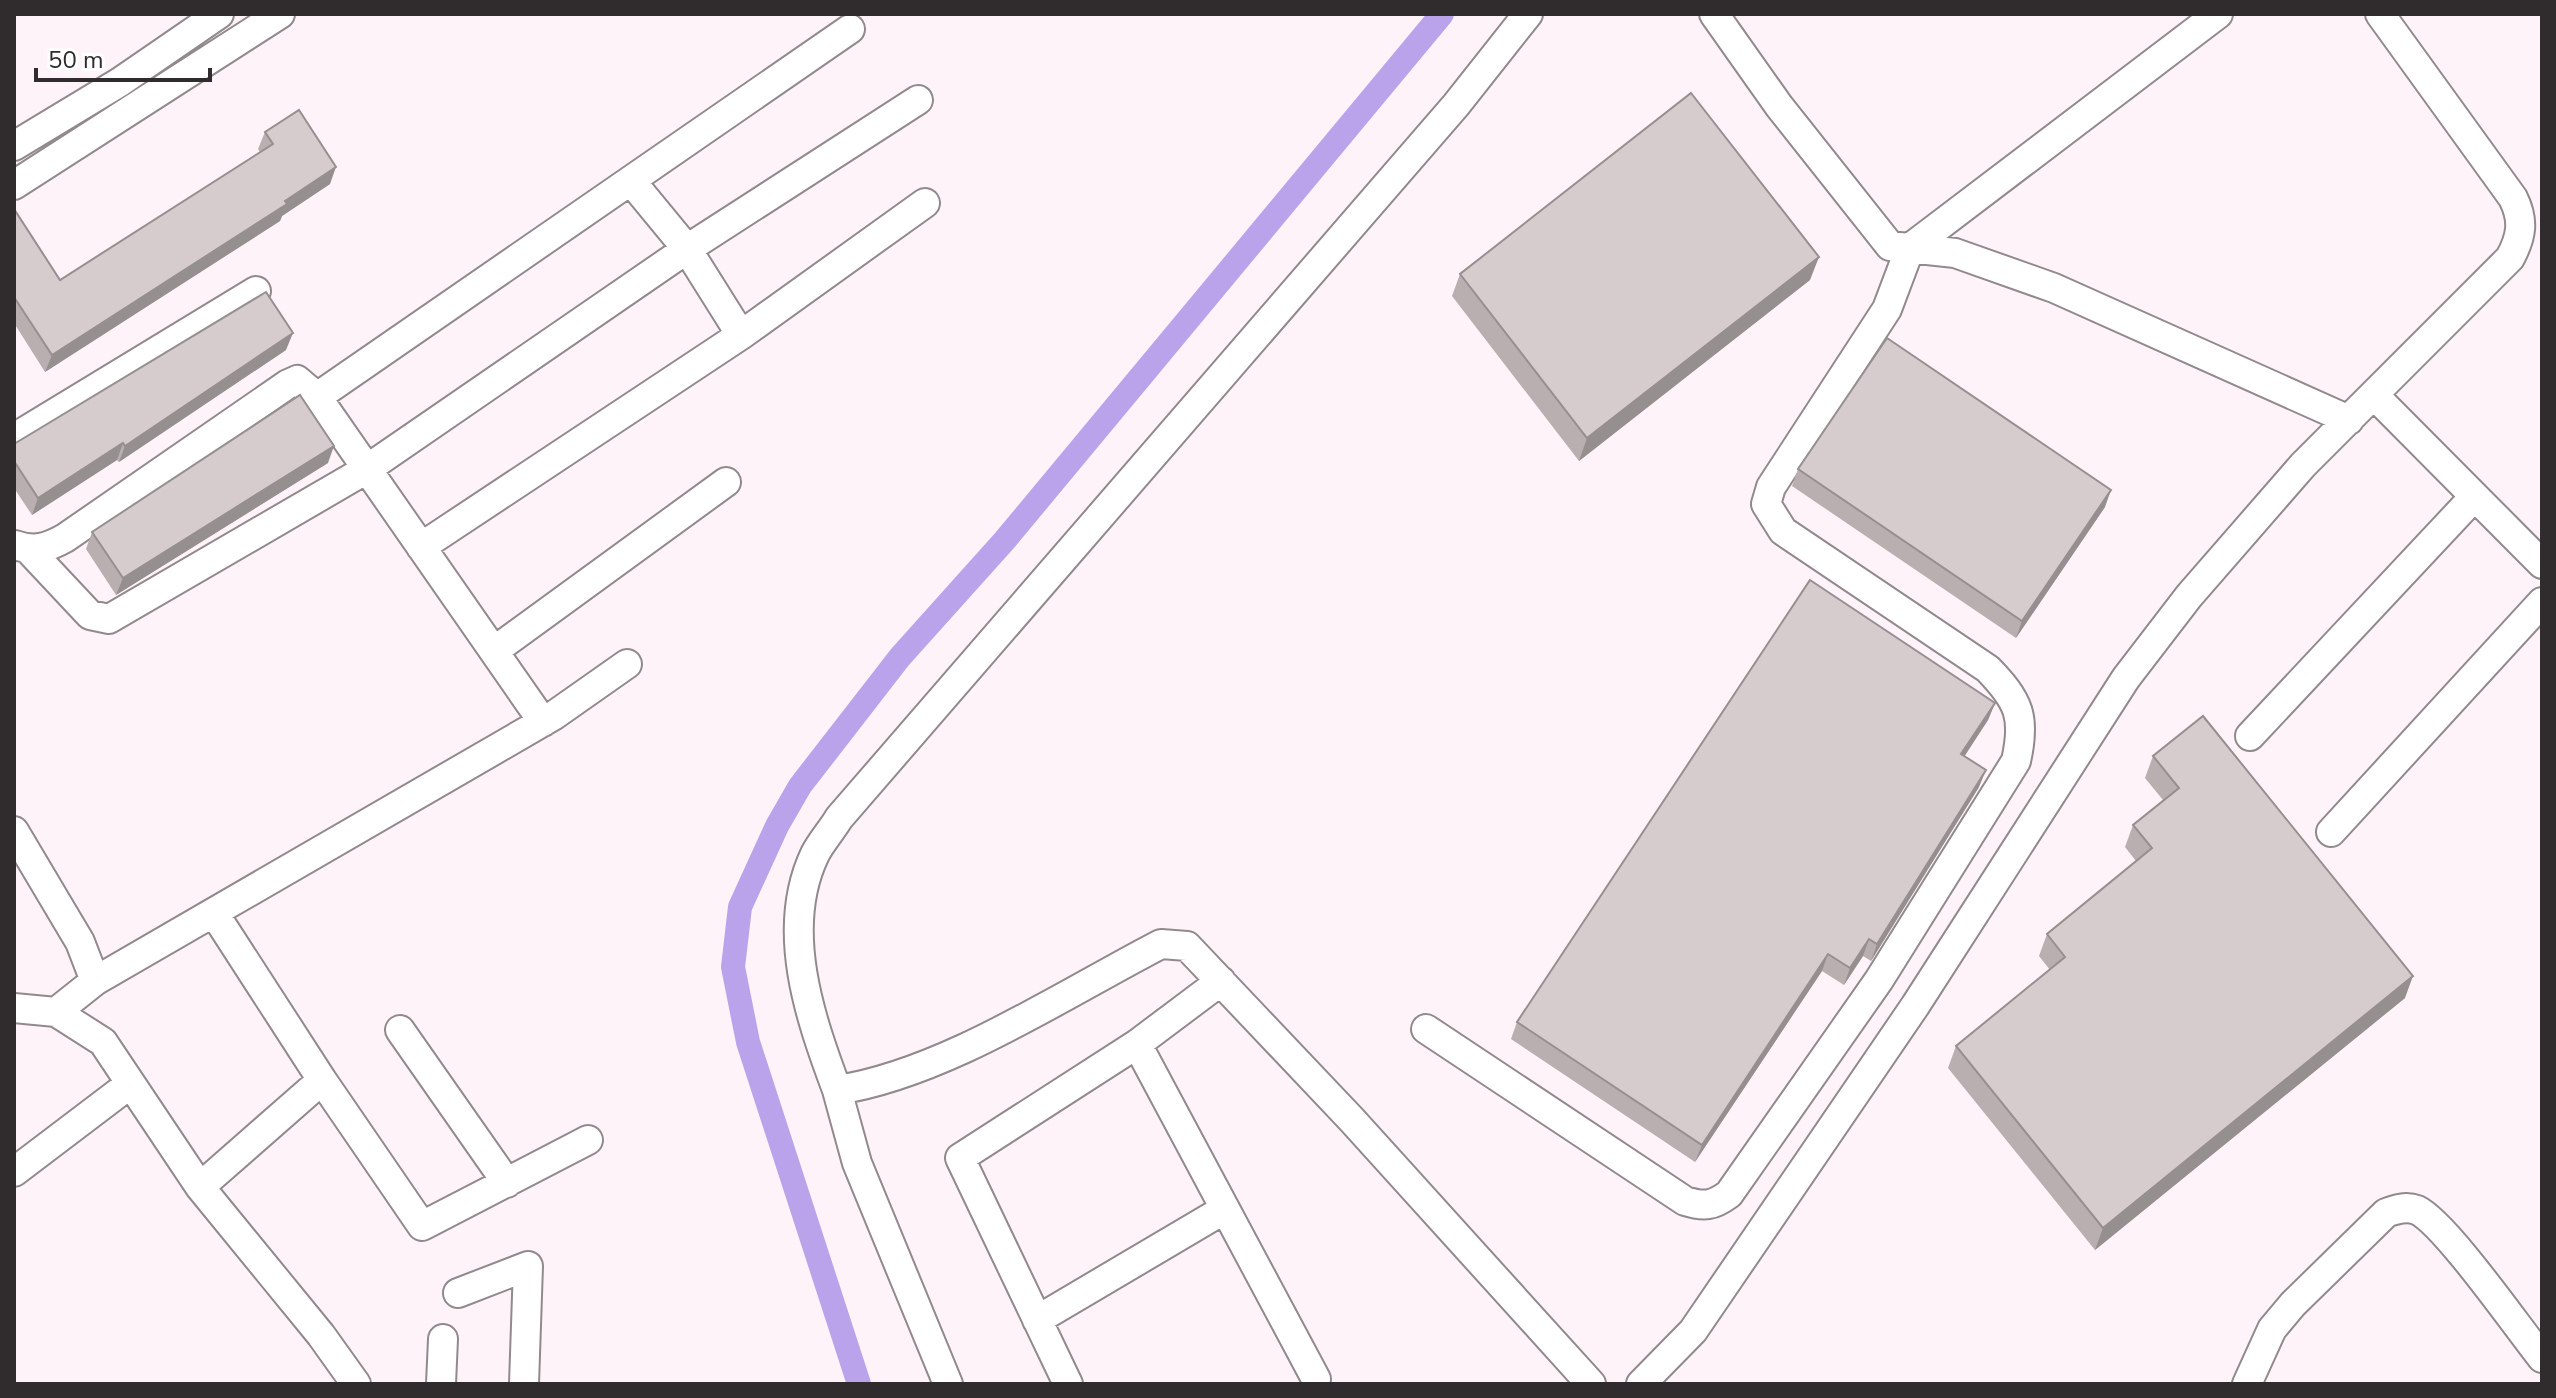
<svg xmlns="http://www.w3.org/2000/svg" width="2556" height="1398" viewBox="0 0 2556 1398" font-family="'Nunito Sans',sans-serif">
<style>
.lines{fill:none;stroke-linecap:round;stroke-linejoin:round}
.canal{stroke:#bba3ec;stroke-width:24}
.minor-casing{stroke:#92898d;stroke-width:32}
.minor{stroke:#fff;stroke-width:28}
.wall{fill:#b9afb0}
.shaded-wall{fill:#968f90}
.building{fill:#d7cccd;stroke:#968f90;stroke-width:2}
</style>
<rect width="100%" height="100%" fill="#fef3f8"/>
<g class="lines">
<path class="canal" d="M859 1384 748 1042 733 967 740 907 777 826 800 786 900 657 1005 540 1442 14"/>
<g class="minor-casing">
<path id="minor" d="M1528 14 1456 105 839 818C832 830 821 842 815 854 779 929 810 1018 837 1090 944 1074 1064 994 1161 944L1187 946 1352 1120 1591 1384
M1714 14 1779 106 1890 246 1955 253 2054 288 2349 420
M14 146 120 82 219 14
M631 181 687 249 741 335
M14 185 280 14
M2374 395 2542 564
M14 438 256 291
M15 545C35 552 47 548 65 538L288 384 297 380 317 397
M421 547 741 335 925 203
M29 550 90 615 109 619 367 469 687 249 918 100
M494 651 726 482
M543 722 317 397 850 29
M2250 736 2474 497
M14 831 80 942 95 981
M2331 832 2542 602
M214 913 322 1080
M14 1008 56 1012 103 1042 200 1187 321 1335 356 1384
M56 1012 95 981 553 716 627 664
M1426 1029 1685 1201C1704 1207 1713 1206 1729 1194L1879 980 2016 761C2026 717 2019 701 1988 669L1783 531 1766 504 1771 487 1887 309 1910 248 2218 14
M400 1030 507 1183
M1137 1044 1316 1379
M837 1090 857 1163 948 1384
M14 1172 130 1084
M200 1187 322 1080 422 1226 588 1140
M458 1293 528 1266 524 1384
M1037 1320 1225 1209
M441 1384 443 1339
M1068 1384 960 1158 1137 1044 1221 981
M1641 1384 1693 1331 1915 1006 2126 678 2189 596 2303 465 2510 258C2522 236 2524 220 2513 198L2380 14
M2247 1384 2272 1329 2293 1304 2386 1213C2396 1209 2406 1206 2417 1210 2445 1223 2518 1328 2542 1358"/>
</g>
<use href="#minor" class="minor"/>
</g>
<path class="wall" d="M265 132 330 184 282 216 280 221 45 372 14 323V209L60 280 260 152 258 149Z
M1460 274 1810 280 1579 461 1452 296Z
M286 350 119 462 117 460 32 515 14 488V444Z
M328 463 116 595 86 549 92 532Z
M1798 469 2105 507 2016 638 1792 486Z
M1995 703 1988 720 1964 756 1979 787 1871 961 1863 956 1844 985 1822 971 1695 1162 1511 1039 1517 1022Z
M2153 756 2405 998 2095 1250 1948 1068 1956 1046 2050 970 2039 956 2047 934 2136 861 2125 847 2133 825 2163 800 2145 778Z"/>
<path class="shaded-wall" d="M336 167 330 184 282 216 280 221 45 372 52 355Z
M1819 257 1810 280 1579 461 1587 438Z
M293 333 286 350 119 462 125 446Z
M123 443 117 460 32 515 38 498Z
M334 446 328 463 116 595 123 578Z
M2111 490 2105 507 2016 638 2022 621Z
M1995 703 1988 720 1955 771 1961 754Z
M1986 770 1979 787 1871 961 1877 944Z
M1869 939 1863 956 1844 985 1850 968Z
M1828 954 1822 971 1695 1162 1702 1145Z
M2413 976 2405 998 2095 1250 2103 1228Z"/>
<path class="building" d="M1691 93 1819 257 1587 438 1460 274Z
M299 110 336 167 285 201 287 204 52 355 14 297V209L60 280 273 144 265 132Z
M266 292 293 333 125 446 123 443 38 498 14 461V444Z
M1887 338 2111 490 2022 621 1798 469Z
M300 395 334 446 123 578 92 532Z
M1810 580 1995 703 1961 754 1986 770 1877 944 1869 939 1850 968 1828 954 1702 1145 1517 1022Z
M2203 716 2413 976 2103 1228 1956 1046 2065 957 2047 934 2152 848 2133 825 2179 788 2153 756Z"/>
<rect width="2556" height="1398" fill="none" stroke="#302c2e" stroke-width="32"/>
<path d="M36 68v12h174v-12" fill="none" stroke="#302c2e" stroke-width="4"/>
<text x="48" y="68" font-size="24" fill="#302c2e" stroke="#ffffff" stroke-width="6" paint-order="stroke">50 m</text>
</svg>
